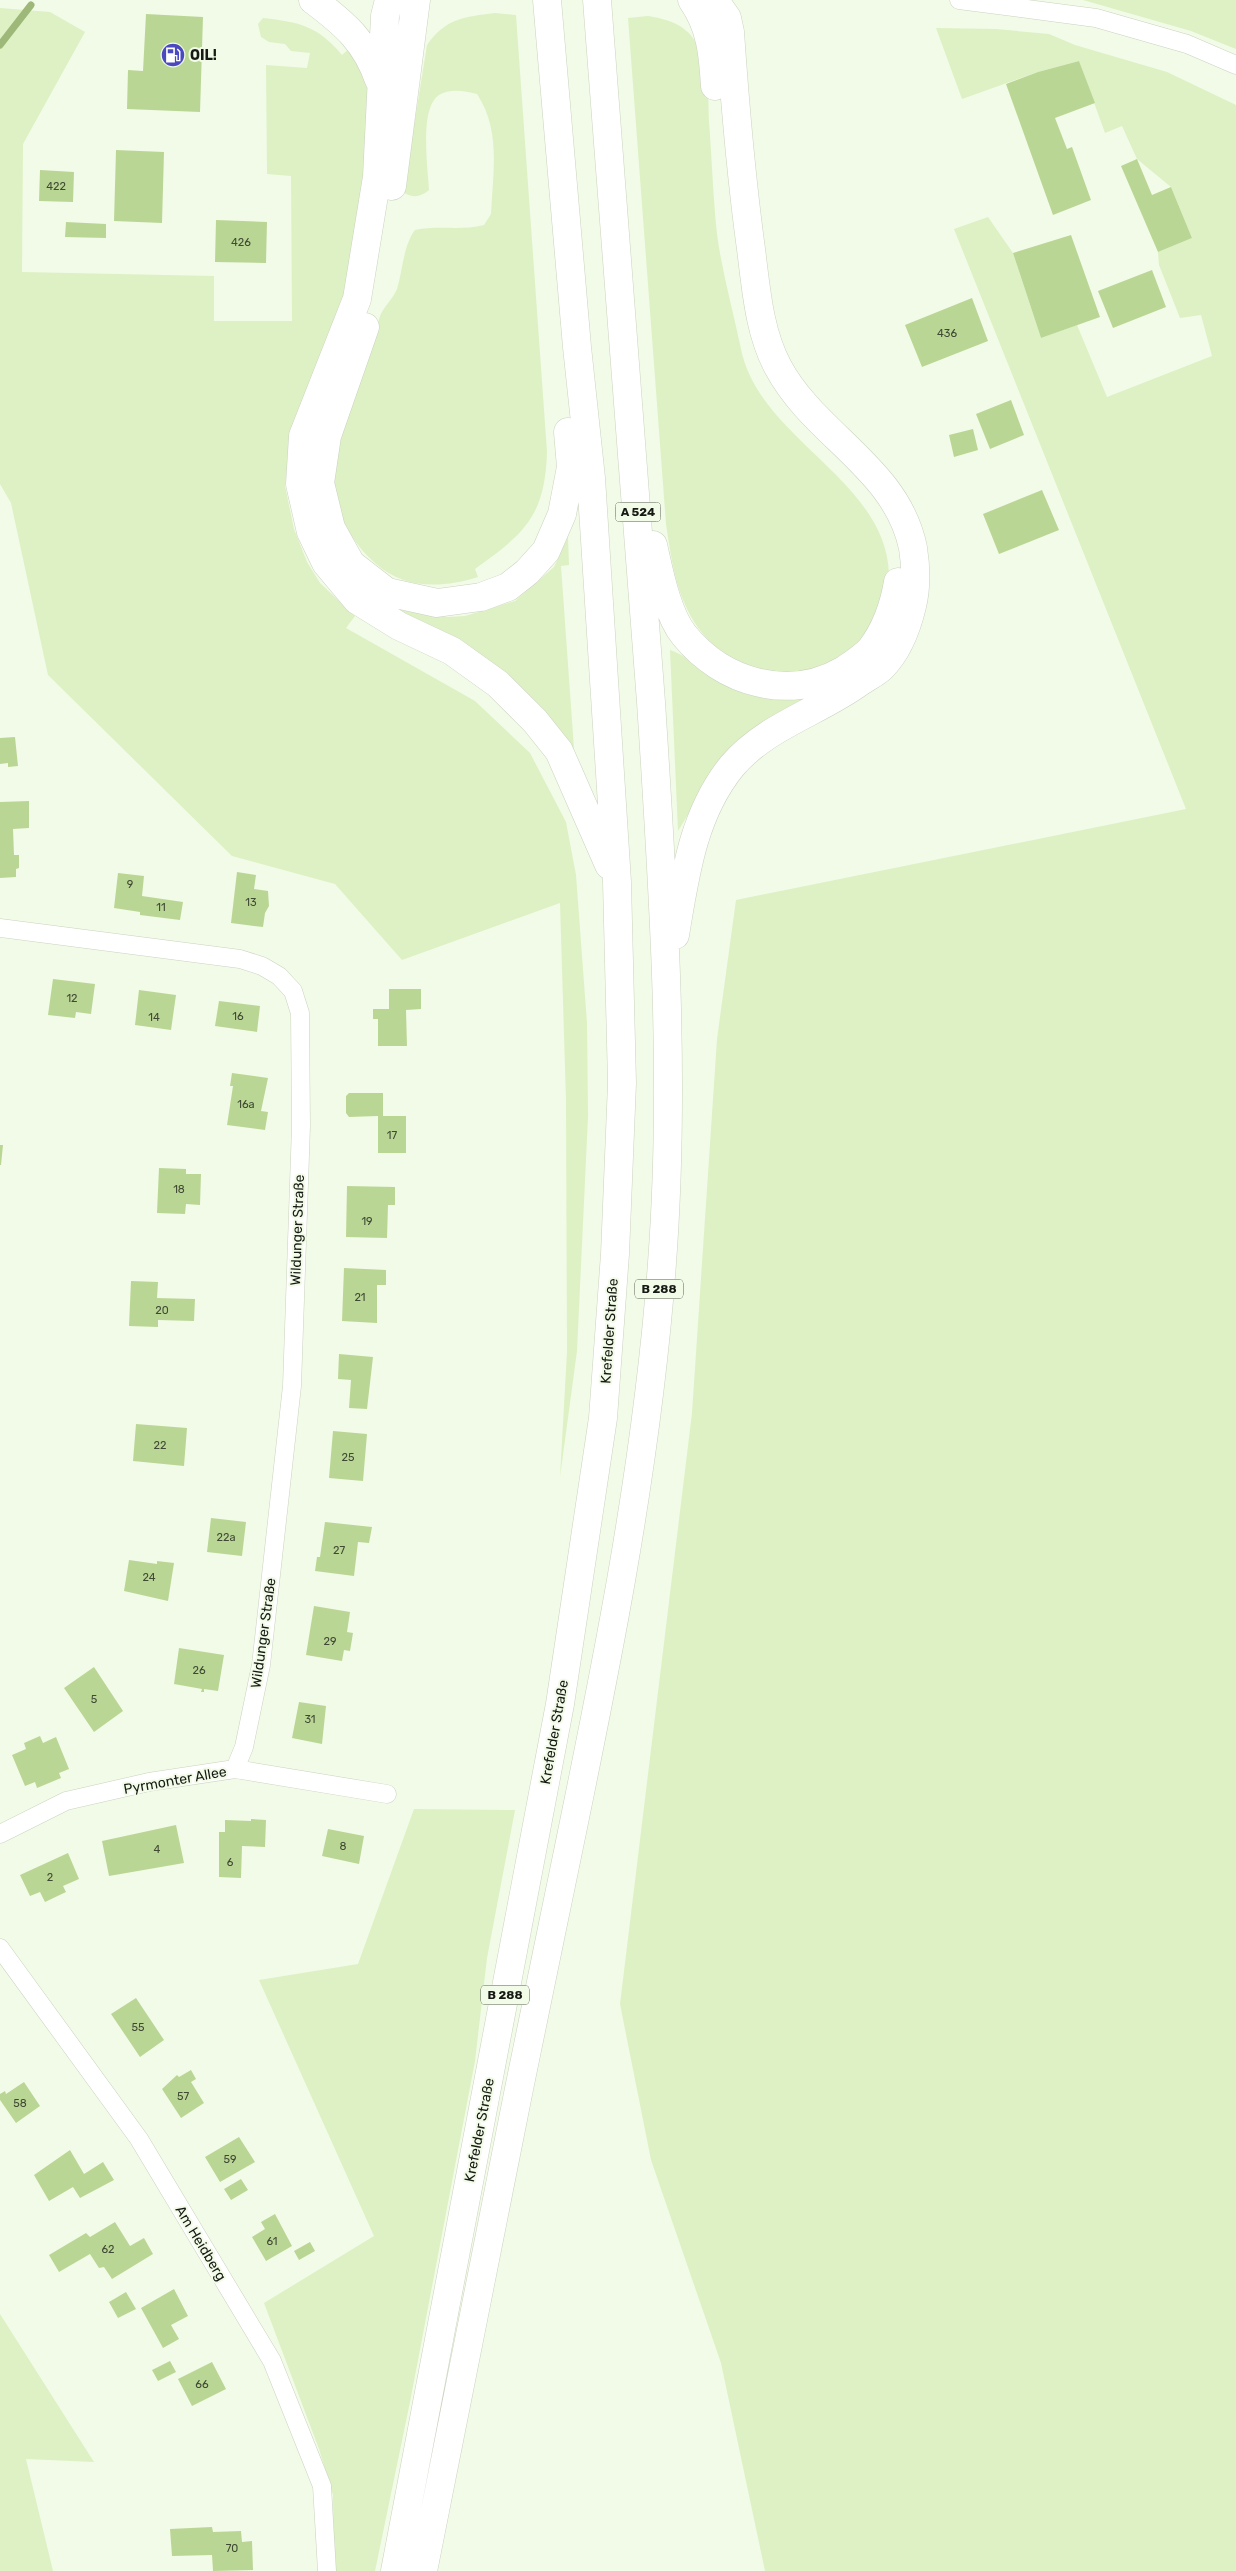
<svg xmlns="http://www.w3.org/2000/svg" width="1236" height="2571" viewBox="0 0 1236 2571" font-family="Rubik,sans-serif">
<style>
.green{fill:#ddf1c4}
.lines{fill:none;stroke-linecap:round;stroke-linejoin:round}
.stream{stroke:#9db878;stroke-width:7}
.building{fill:#bad695}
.street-casing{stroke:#cad3c0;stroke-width:19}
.highway-casing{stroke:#cad3c0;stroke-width:29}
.street{stroke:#fff;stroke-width:18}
.highway{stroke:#fff;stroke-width:28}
.labels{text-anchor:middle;stroke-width:4;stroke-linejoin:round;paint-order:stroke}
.number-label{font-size:11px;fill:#404934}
.shield{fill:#f2fbe7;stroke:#595e53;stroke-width:1}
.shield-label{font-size:12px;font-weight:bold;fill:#171a14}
.poi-label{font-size:14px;font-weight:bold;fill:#171a14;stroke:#f2fbe7;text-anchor:start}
.street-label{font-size:14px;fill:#171a14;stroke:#f2fbe7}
</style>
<rect width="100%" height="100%" fill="#f2fbe7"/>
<path class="green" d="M1083 0H1236V49L1191 31Z
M0 8 50 12 85 32 23 144 22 272 214 276V321H292L291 176 267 174 266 65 307 68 310 53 291 51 285 44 269 42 261 37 258 24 263 18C299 22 318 26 342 55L351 47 367 77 373 112 352 277 291 432 285 486 294 529 307 562 320 583 355 616 346 628 475 701 530 753 566 822 576 875 587 1023 588 1117 577 1351 560 1477 567 1352 566 1100 560 903 402 960 335 884 232 856 48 675 11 503 0 484Z
M495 13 516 15 547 452C545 516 525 533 475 569L478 577C442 588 405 590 375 563 343 535 328 495 335 453 338 435 347 416 353 399 362 371 372 344 380 316 384 306 393 299 397 289 403 270 403 246 415 230 438 225 461 231 484 225L491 214C493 172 501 130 477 94 465 91 450 88 439 95 419 108 428 169 429 190 421 197 413 198 404 193V188L427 45C446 18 464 17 495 13Z
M648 16C665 19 682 23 693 38 710 63 708 93 709 122 712 159 713 197 717 234 722 272 733 311 741 349 759 439 886 479 889 574 889 580 891 588 889 594 886 606 877 628 869 636 851 654 814 674 787 675 759 677 720 656 703 634 677 602 672 564 666 524L628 18Z
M936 28 996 29 1049 34 1075 45 1167 72 1236 105V2571H765L721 2363 651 2160 620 2004 692 1413 717 1039 736 900 1186 809 954 229 988 217 1013 253 1041 338 1077 325 1107 397 1212 356 1201 315 1180 318 1159 265 1158 252 1192 238 1171 187 1137 159 1122 126 1105 133 1079 61 1038 72 962 99Z
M568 537 569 565 561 566 575 763 394 609 448 617 465 616 515 601 554 567Z
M670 650C683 654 691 662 703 669 746 698 765 698 816 695L711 777 678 831Z
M414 1809 515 1810 487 1958 475 2061 410 2402 375 2571H334L333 2495 319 2449 264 2303 374 2236 259 1980 358 1964Z
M0 2314 94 2462 26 2459 53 2571H0Z"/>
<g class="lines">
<path class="stream" d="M0 45 31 5"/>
</g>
<path class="building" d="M146 14 203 17 200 112 127 109 128 70 143 71Z
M1079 61 1095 103 1055 118 1067 149 1072 147 1091 200 1053 215 1006 84 1038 72Z
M116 150 164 152 162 223 114 221Z
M1137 159 1152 195 1171 187 1192 238 1158 252 1121 166Z
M40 170 74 172 73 202 39 201Z
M216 220 267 222 266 263 215 262Z
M66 222 106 224V238L65 237Z
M1071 235 1100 317 1041 338 1013 253Z
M1152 270 1166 307 1113 328 1098 291Z
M972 298 988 341 922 367 905 325Z
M1011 400 1024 435 990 449 976 414Z
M973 429 978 450 954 457 949 435Z
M1042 490 1059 530 999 554 983 514Z
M15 737 18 766 8 767V763L0 764V738Z
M29 801V828L13 829 14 855H19V868L16 869V877L0 878V802Z
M237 872 256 875 254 889 268 891 269 906 265 913 263 927 231 923Z
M118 873 144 876 142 896 183 902 180 920 140 915V912L114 908Z
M53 979 95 984 91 1014 76 1012 75 1018 48 1015Z
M389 989H421V1009L406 1010 407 1046H378V1019H373V1009H389Z
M139 990 176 995 171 1030 135 1025Z
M219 1001 260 1006 257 1032 215 1026Z
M232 1073 268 1078 261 1111 268 1112 265 1130 227 1125 233 1086H230Z
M349 1093H383V1116H406V1153H378V1116L349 1117 346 1113V1096Z
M0 1145H3L1 1165H0Z
M159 1168 186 1169V1174H201L200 1205 186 1204 185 1214 157 1213Z
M347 1186 395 1187V1205H388L387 1238 346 1237Z
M344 1268 386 1270V1285H377V1323L342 1321Z
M131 1281 158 1282 157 1298 195 1299 194 1321 158 1320V1327L129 1326Z
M339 1354 373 1357 367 1409 349 1408 351 1380 338 1379Z
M136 1424 187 1428 184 1466 133 1461Z
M333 1431 367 1434 363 1481 329 1478Z
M211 1518 246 1522 242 1556 207 1552Z
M325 1522 372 1527 369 1543 358 1542 354 1576 315 1571 317 1557H320Z
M129 1560 157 1564V1561L174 1563 168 1601 124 1591Z
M314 1606 350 1612 347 1632 353 1633 350 1651 344 1650 342 1661 306 1655Z
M179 1648 224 1655 218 1691 204 1689V1692H201L202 1689 174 1684Z
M94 1667 123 1711 94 1732 64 1688Z
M299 1702 326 1706 322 1744 292 1738Z
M40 1736 43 1743 56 1737 69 1769 59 1773 61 1778 37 1788 35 1782 25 1786 12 1755 26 1749 24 1743Z
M251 1819 266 1820 265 1847 242 1846 241 1878 219 1877V1832H225V1820L251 1821Z
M176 1825 184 1863 109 1876 102 1841Z
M328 1829 364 1836 359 1864 322 1856Z
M68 1853 79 1879 63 1886 66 1892 45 1902 40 1892 30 1896 20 1875Z
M136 1998 164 2040 140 2057 111 2014Z
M191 2070 196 2079 191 2082 204 2103 181 2118 162 2089 177 2075 179 2077Z
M24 2082 40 2106 16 2123 0 2100V2094L5 2091 6 2094Z
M239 2137 255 2162 220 2182 205 2157Z
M70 2150 84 2174 103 2162 114 2180 80 2198 73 2187 49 2201 34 2175Z
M241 2179 248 2190 231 2200 224 2189Z
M275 2214 292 2246 266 2261 252 2237 265 2229 261 2222Z
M115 2222 130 2246 144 2238 153 2254 112 2279 104 2267 99 2268 90 2254 59 2272 49 2255 86 2233 90 2237Z
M310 2242 315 2251 299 2260 294 2251Z
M174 2289 188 2316 171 2325 179 2339 163 2348 141 2308Z
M126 2292 136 2309 118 2318 109 2302Z
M170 2361 176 2372 158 2381 152 2370Z
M212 2362 226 2389 192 2406 178 2379Z
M212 2527 213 2532 241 2531 242 2542 252 2541 253 2570 213 2571 212 2555 172 2556 170 2529Z"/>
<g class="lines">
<g class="street-casing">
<path id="street" d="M959 0 1096 18 1187 44 1236 65
M0 928 240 959 262 966 279 976 293 991 300 1013 301 1126 292 1386 261 1665 244 1747 235 1769
M0 1834 66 1801 149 1782 235 1769 387 1794
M0 1948 139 2139 272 2361 322 2486 327 2571"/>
</g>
<g class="highway-casing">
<path id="highway" d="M313 0C345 24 366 42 379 80
M389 0 385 16 377 177 357 299 303 436 300 484 311 532 326 563 357 600 399 626 452 651 498 684 535 721 559 751 609 865
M692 0C711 27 713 54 715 86
M392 186 416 0
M365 327 327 436 320 483 331 528 351 564 387 592 437 603 481 597 508 587 527 572 546 551 562 514 571 467 568 432
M653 545C659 571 667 614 684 635 723 683 789 702 844 670 853 664 864 657 871 649 886 629 894 606 898 582
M675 935C685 875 693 814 732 766 766 726 819 712 860 682 867 677 876 673 882 667 898 651 907 627 912 606 917 586 916 567 913 548 897 468 814 435 778 367 759 332 756 288 751 249 741 176 735 105 730 32L727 18 718 5
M395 2571 560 1704 603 1418 615 1254 622 1083 617 882 591 478 577 347 547 0
M423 2571C465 2353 509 2136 554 1919 599 1702 646 1484 662 1263 676 1077 663 888 651 702 635 468 616 234 597 0"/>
</g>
<use href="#street" class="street"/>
<use href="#highway" class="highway"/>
</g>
<defs>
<g id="fuel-disc" transform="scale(1.25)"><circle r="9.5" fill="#4a49bf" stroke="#f2fbe7"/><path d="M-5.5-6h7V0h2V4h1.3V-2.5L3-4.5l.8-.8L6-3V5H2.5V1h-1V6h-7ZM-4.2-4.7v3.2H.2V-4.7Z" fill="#fff"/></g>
</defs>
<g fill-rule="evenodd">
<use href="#fuel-disc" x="173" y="55"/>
</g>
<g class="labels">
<g class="number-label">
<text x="56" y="190">422</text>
<text x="241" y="246">426</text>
<text x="947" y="337">436</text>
<text x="130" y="888">9</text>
<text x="251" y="906">13</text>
<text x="161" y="911">11</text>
<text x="72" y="1002">12</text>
<text x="238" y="1020">16</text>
<text x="154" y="1021">14</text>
<text x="246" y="1108">16a</text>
<text x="392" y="1139">17</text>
<text x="179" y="1193">18</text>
<text x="367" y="1225">19</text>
<text x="360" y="1301">21</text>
<text x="162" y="1314">20</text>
<text x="160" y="1449">22</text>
<text x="348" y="1461">25</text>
<text x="226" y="1541">22a</text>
<text x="339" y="1554">27</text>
<text x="149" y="1581">24</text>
<text x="330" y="1645">29</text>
<text x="199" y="1674">26</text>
<text x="94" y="1703">5</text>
<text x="310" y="1723">31</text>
<text x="343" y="1850">8</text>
<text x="157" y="1853">4</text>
<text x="230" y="1866">6</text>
<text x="50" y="1881">2</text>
<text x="138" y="2031">55</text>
<text x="183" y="2100">57</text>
<text x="20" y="2107">58</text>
<text x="230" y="2163">59</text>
<text x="272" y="2245">61</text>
<text x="108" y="2253">62</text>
<text x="202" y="2388">66</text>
<text x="232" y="2552">70</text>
</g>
<g class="shield">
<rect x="615.5" y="502.5" width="45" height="19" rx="4"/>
<rect x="635" y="1279.5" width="48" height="19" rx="4"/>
<rect x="481" y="1985.5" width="48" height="19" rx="4"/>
</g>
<g class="shield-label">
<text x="638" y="516">A 524</text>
<text x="659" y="1293">B 288</text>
<text x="505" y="1999">B 288</text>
</g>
<g class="poi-label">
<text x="190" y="60">OIL!</text>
</g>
<g class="street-label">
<text transform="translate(297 1230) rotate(-88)" y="5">Wildunger Straße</text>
<text transform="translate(609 1331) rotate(-86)" y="5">Krefelder Straße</text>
<text transform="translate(263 1633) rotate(-82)" y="5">Wildunger Straße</text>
<text transform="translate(554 1732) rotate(-80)" y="5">Krefelder Straße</text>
<text transform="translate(175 1780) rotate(-10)" y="5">Pyrmonter Allee</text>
<text transform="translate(479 2130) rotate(-79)" y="5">Krefelder Straße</text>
<text transform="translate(201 2243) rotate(59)" y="5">Am Heidberg</text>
</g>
</g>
</svg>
